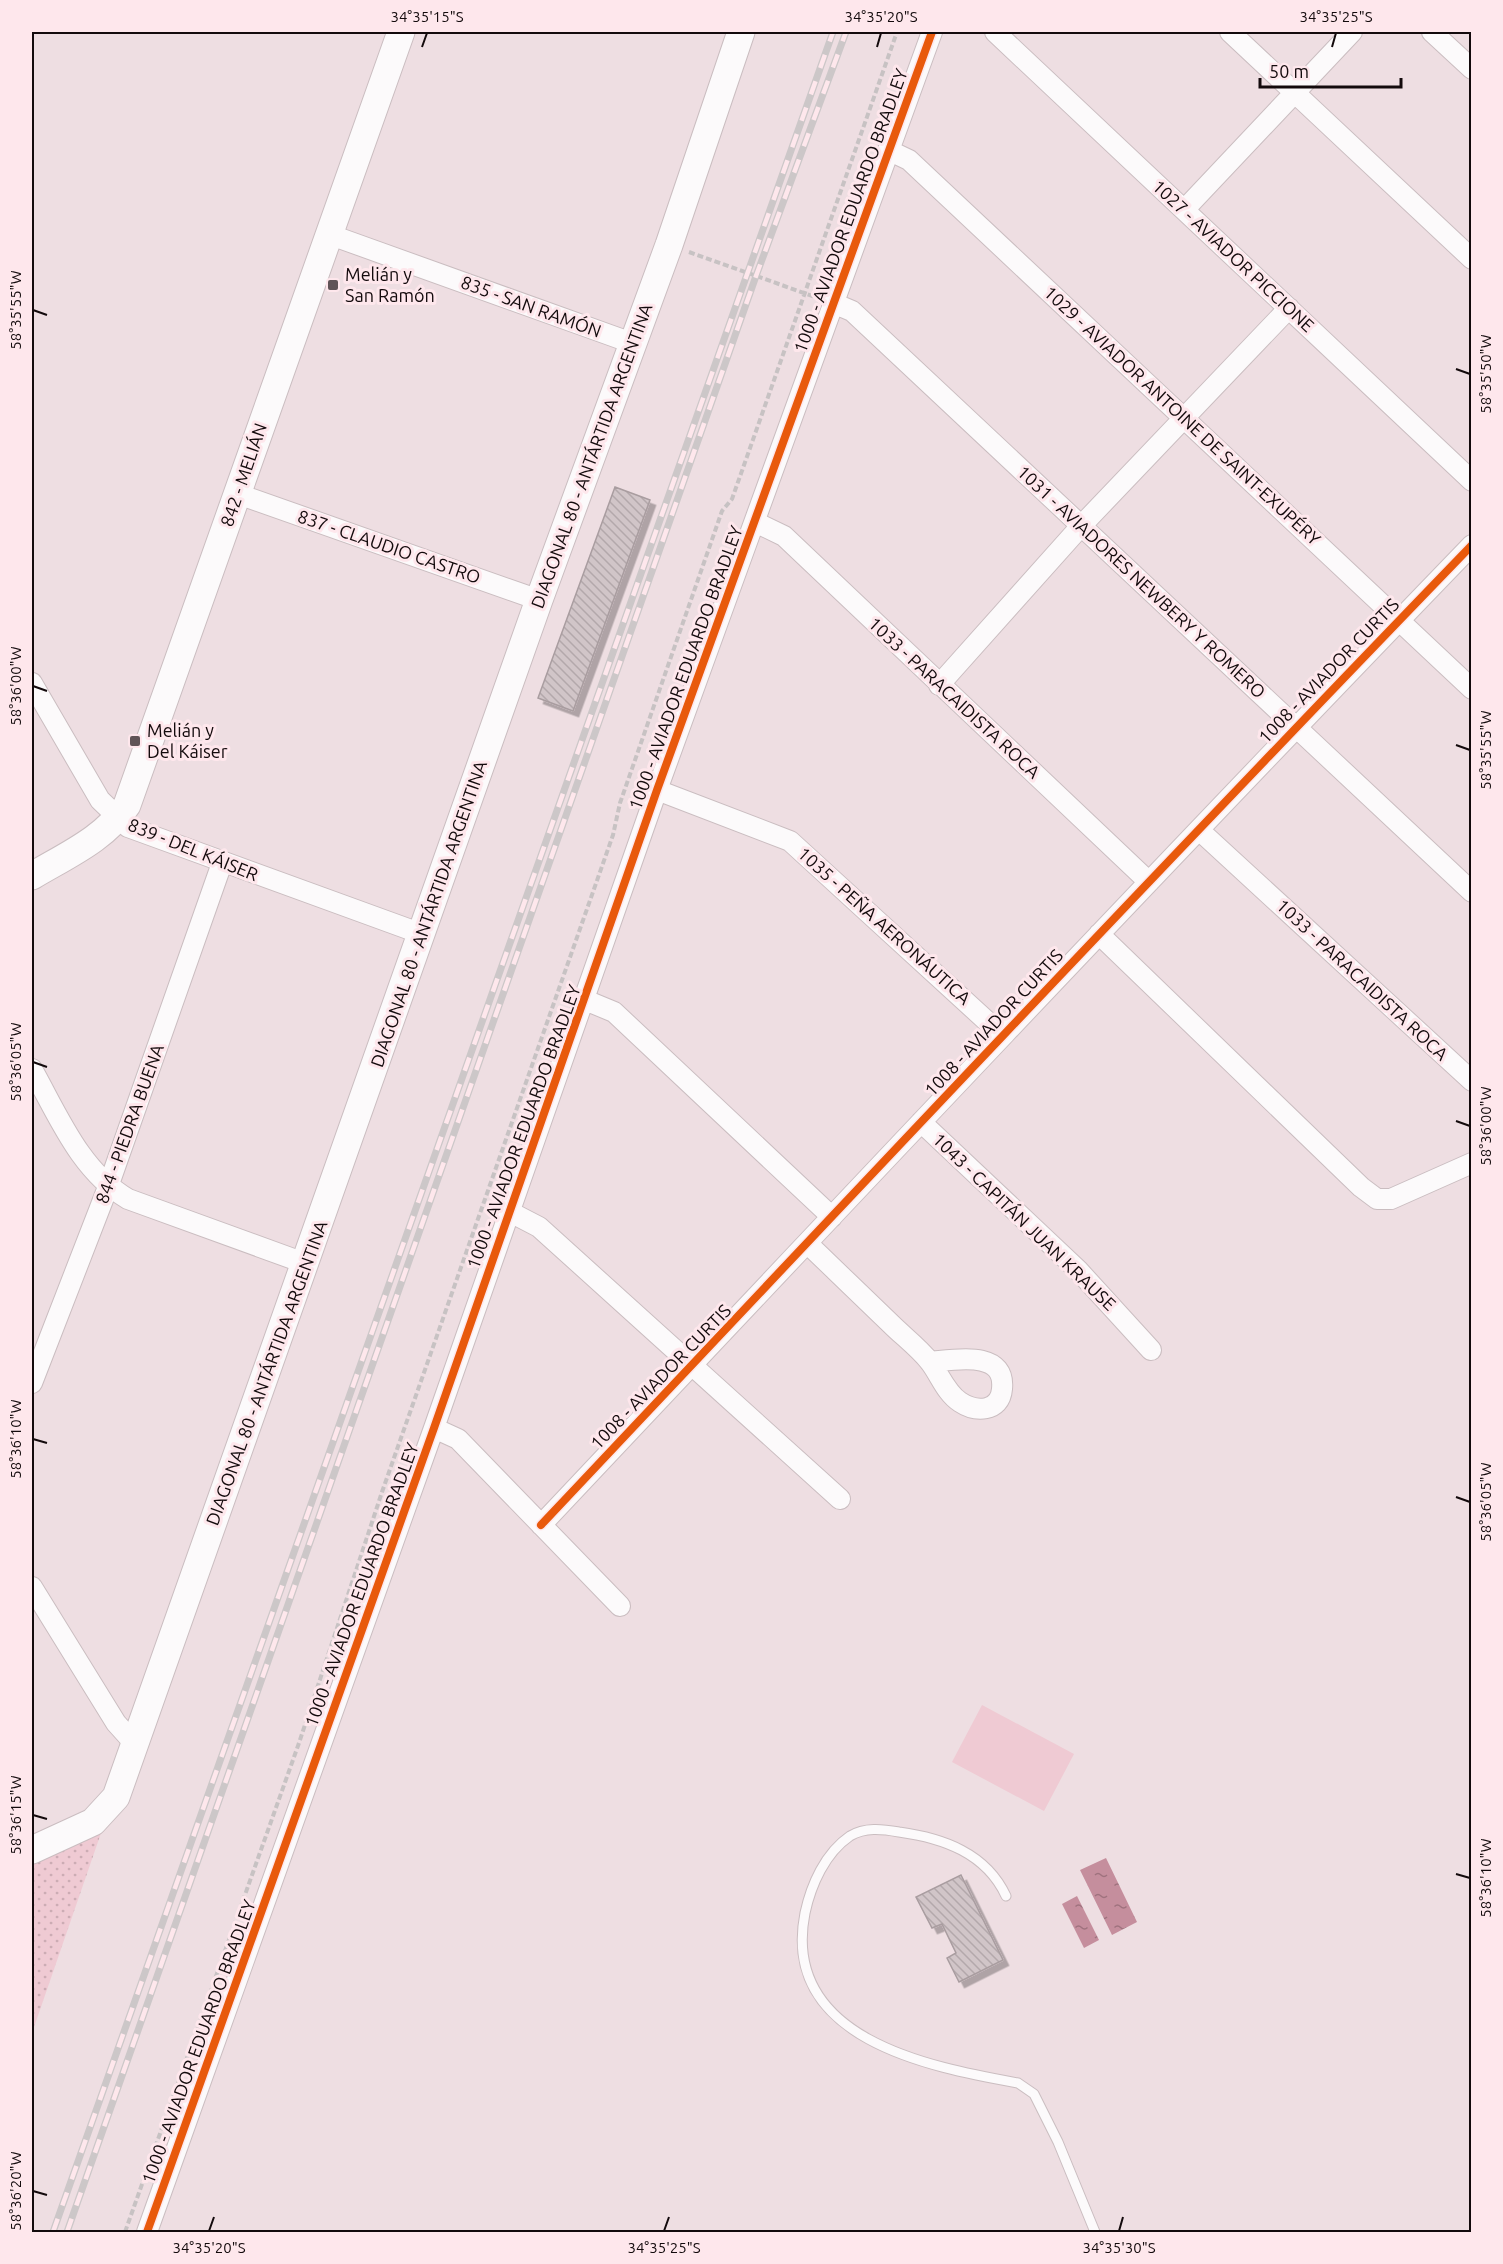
<svg xmlns="http://www.w3.org/2000/svg" width="1503" height="2264" viewBox="0 0 1503 2264" font-family="Ubuntu,sans-serif">
<style>
.grass{fill:url(#grass-dots)}
.pitch{fill:#efcad3}
.water{fill:url(#water-ripples)}
.building{fill:url(#building-back-hatch);stroke:#a99da0;stroke-width:1.5;filter:url(#shadow)}
.lines{fill:none;stroke-linecap:round;stroke-linejoin:round}
.lane-casing{stroke:#cabdc0;stroke-width:11}
.street-casing{stroke:#cabdc0;stroke-width:22}
.secondary-casing{stroke:#cabdc0;stroke-width:29}
.path{stroke:#c7c2c3;stroke-width:4;stroke-dasharray:6 3;stroke-linecap:butt}
.lane{stroke:#fcfafb;stroke-width:9}
.street{stroke:#fcfafb;stroke-width:20}
.secondary{stroke:#fcfafb;stroke-width:27}
.rail-casing{stroke:#ccc7c8;stroke-width:7}
.rail{stroke:#fee7ec;stroke-width:4.5;stroke-dasharray:14;stroke-linecap:butt}
.cycleway-casing{stroke:#fee7ec;stroke-width:11}
.cycleway{stroke:#e8590c;stroke-width:8}
.ticks{fill:none;stroke:#130a0c;stroke-width:2}
.poi-dot{fill:#605457;stroke:#fee7ec;stroke-width:2}
.labels{text-anchor:middle;stroke-width:6;stroke-linejoin:round;paint-order:stroke}
.street-label{font-size:18px;fill:#130a0c;stroke:#fee7ec}
.poi-label{font-size:18px;fill:#130a0c;stroke:#fee7ec;text-anchor:start}
.neatline{fill:none;stroke:#130a0c;stroke-width:2}
.ticks-label{font-size:15px;text-anchor:middle;fill:#130a0c}
</style>
<defs>
<pattern id="grass-dots" width="8" height="8" patternUnits="userSpaceOnUse" patternTransform="scale(1.5)"><rect width="8" height="8" fill="#efcad3"/><path d="M2 2h.1M6 6h.1" fill="none" stroke="#ccacb4" stroke-width="1.8" stroke-linecap="round"/></pattern>
<pattern id="water-ripples" width="26" height="14" patternUnits="userSpaceOnUse" patternTransform="scale(1.5)"><rect width="26" height="14" fill="#c58e9d"/><path d="M2 4q2-2 4 0t4 0M15 11q2-2 4 0t4 0" fill="none" stroke="#9f727e"/></pattern>
<pattern id="building-back-hatch" width="6" height="6" patternUnits="userSpaceOnUse" patternTransform="scale(1.5)"><rect width="6" height="6" fill="#d1c5c8"/><path d="M-1 5l2 2M0 0l6 6M5-1l2 2" fill="none" stroke="#b3a8ab"/></pattern>
<filter id="shadow"><feDropShadow dx="5.5" dy="5.5" stdDeviation="0" flood-color="#0004"/></filter>
</defs>
<rect width="100%" height="100%" fill="#eedee2"/>
<path class="grass" d="M101 1833 32 2033V1865Z"/>
<path class="pitch" d="M982 1705 1074 1754 1044 1811 952 1762Z"/>
<path class="water" d="M1106 1858 1137 1922 1112 1935 1080 1870Z
M1077 1896 1099 1940 1084 1948 1062 1904Z"/>
<path class="building" d="M615 487 650 500 573 711 538 698Z
M961 1875 1003 1960 959 1982 947 1958 956 1953 942 1924 932 1928 916 1897Z"/>
<g class="lines">
<g class="lane-casing">
<path id="lane" d="M1006 1896C986 1853 943 1838 899 1832 882 1829 865 1827 850 1836 825 1853 811 1885 805 1913 780 2039 929 2067 1018 2083L1034 2094 1058 2142 1095 2232"/>
</g>
<g class="street-casing">
<path id="street" d="M995 32 1472 481
M1230 32 1472 259
M1432 32 1472 69
M888 150 909 160 1472 689
M1184 210 1352 32
M328 234 632 343
M833 303 852 311 1472 892
M238 494 539 600
M755 522 784 536 1149 882
M32 683 100 800 128 827 422 934
M939 685 1081 526 1289 308
M657 790 790 841 1002 1035
M1199 830 1472 1081
M1099 934 1361 1187 1377 1199H1391L1472 1163
M585 1000 614 1012 832 1217
M32 1069C58 1115 80 1171 128 1199L307 1264
M921 1122 1078 1270 1151 1350
M510 1212 539 1227 840 1499
M808 1244C836 1271 863 1297 891 1324 903 1336 919 1348 930 1362 940 1375 946 1393 960 1402 975 1412 1000 1413 1002 1389 1006 1349 954 1360 930 1362
M32 1383 108 1187 222 863
M434 1428 458 1439 620 1606
M541 1525C850 1197 1159 869 1472 545
M32 1587 116 1723 134 1743
M147 2232 434 1428 657 790 932 32"/>
</g>
<g class="secondary-casing">
<path id="secondary" d="M32 876C65 856 105 839 127 805L401 32
M32 1850 93 1822 116 1797 539 600 669 245 741 32"/>
</g>
<path class="path" d="M689 252 818 298
M125 2232 299 1743 382 1492 613 835 620 803 722 511 732 499 897 32"/>
<use href="#lane" class="lane"/>
<use href="#street" class="street"/>
<use href="#secondary" class="secondary"/>
<g class="rail-casing">
<path id="rail" d="M53 2232 833 32
M67 2232 756 276 846 32"/>
</g>
<use href="#rail" class="rail"/>
<g class="cycleway-casing">
<path id="cycleway" d="M541 1525C850 1197 1159 869 1472 545
M147 2232 434 1428 657 790 932 32"/>
</g>
<use href="#cycleway" class="cycleway"/>
</g>
<path class="ticks" d="M422 47 427 33M877 47 881 33M1332 47 1336 33M33 310 47 315M1456 369 1470 374M33 686 47 691M1456 745 1470 750M33 1062 47 1067M1456 1121 1470 1126M33 1439 47 1443M1456 1497 1470 1502M33 1815 47 1819M1456 1874 1470 1878M33 2191 47 2195M209 2231 214 2217M664 2231 669 2217M1119 2231 1123 2217"/>
<g class="poi-dot">
<rect x="327" y="279" width="12" height="12" rx="3"/>
<rect x="129" y="735" width="12" height="12" rx="3"/>
</g>
<g class="labels">
<g class="street-label">
<text transform="translate(851 211) rotate(-70)" y="6">1000 - AVIADOR EDUARDO BRADLEY</text>
<text transform="translate(1233 256) rotate(43)" y="6">1027 - AVIADOR PICCIONE</text>
<text transform="translate(531 307) rotate(20)" y="6">835 - SAN RAMÓN</text>
<text transform="translate(1182 416) rotate(43)" y="6">1029 - AVIADOR ANTOINE DE SAINT-EXUPÉRY</text>
<text transform="translate(592 456) rotate(-70)" y="6">DIAGONAL 80 - ANTÁRTIDA ARGENTINA</text>
<text transform="translate(244 475) rotate(-71)" y="6">842 - MELIÁN</text>
<text transform="translate(389 547) rotate(19)" y="6">837 - CLAUDIO CASTRO</text>
<text transform="translate(1141 582) rotate(43)" y="6">1031 - AVIADORES NEWBERY Y ROMERO</text>
<text transform="translate(686 668) rotate(-70)" y="6">1000 - AVIADOR EDUARDO BRADLEY</text>
<text transform="translate(1329 671) rotate(-46)" y="6">1008 - AVIADOR CURTIS</text>
<text transform="translate(954 698) rotate(43)" y="6">1033 - PARACAIDISTA ROCA</text>
<text transform="translate(193 850) rotate(22)" y="6">839 - DEL KÁISER</text>
<text transform="translate(429 914) rotate(-71)" y="6">DIAGONAL 80 - ANTÁRTIDA ARGENTINA</text>
<text transform="translate(884 926) rotate(42)" y="6">1035 - PEÑA AERONÁUTICA</text>
<text transform="translate(1362 980) rotate(43)" y="6">1033 - PARACAIDISTA ROCA</text>
<text transform="translate(994 1023) rotate(-47)" y="6">1008 - AVIADOR CURTIS</text>
<text transform="translate(130 1124) rotate(-70)" y="6">844 - PIEDRA BUENA</text>
<text transform="translate(524 1127) rotate(-70)" y="6">1000 - AVIADOR EDUARDO BRADLEY</text>
<text transform="translate(1024 1222) rotate(44)" y="6">1043 - CAPITÁN JUAN KRAUSE</text>
<text transform="translate(267 1373) rotate(-70)" y="6">DIAGONAL 80 - ANTÁRTIDA ARGENTINA</text>
<text transform="translate(661 1377) rotate(-46)" y="6">1008 - AVIADOR CURTIS</text>
<text transform="translate(362 1585) rotate(-70)" y="6">1000 - AVIADOR EDUARDO BRADLEY</text>
<text transform="translate(199 2042) rotate(-70)" y="6">1000 - AVIADOR EDUARDO BRADLEY</text>
</g>
<g class="poi-label">
<text x="345" y="281">Melián y<tspan x="345" dy="21">San Ramón</tspan></text>
<text x="147" y="737">Melián y<tspan x="147" dy="21">Del Káiser</tspan></text>
</g>
</g>
<rect width="1503" height="2264" fill="none" stroke="#fee7ec" stroke-width="66"/>
<path d="M1260 78v9h141v-9" fill="none" stroke="#130a0c" stroke-width="3"/>
<text x="1269" y="78" font-size="18" fill="#130a0c" stroke="#fee7ec" stroke-width="4.5" paint-order="stroke">50 m</text>
<rect x="33" y="33" width="1437" height="2198" class="neatline"/>
<g class="ticks-label">
<text x="427" y="22">34°35'15"S</text>
<text x="881" y="22">34°35'20"S</text>
<text x="1336" y="22">34°35'25"S</text>
<text transform="translate(16 310) rotate(-90)" y="5">58°35'55"W</text>
<text transform="translate(1486 374) rotate(-90)" y="5">58°35'50"W</text>
<text transform="translate(16 686) rotate(-90)" y="5">58°36'00"W</text>
<text transform="translate(1486 750) rotate(-90)" y="5">58°35'55"W</text>
<text transform="translate(16 1062) rotate(-90)" y="5">58°36'05"W</text>
<text transform="translate(1486 1126) rotate(-90)" y="5">58°36'00"W</text>
<text transform="translate(16 1439) rotate(-90)" y="5">58°36'10"W</text>
<text transform="translate(1486 1502) rotate(-90)" y="5">58°36'05"W</text>
<text transform="translate(16 1815) rotate(-90)" y="5">58°36'15"W</text>
<text transform="translate(1486 1878) rotate(-90)" y="5">58°36'10"W</text>
<text transform="translate(16 2191) rotate(-90)" y="5">58°36'20"W</text>
<text x="209" y="2253">34°35'20"S</text>
<text x="664" y="2253">34°35'25"S</text>
<text x="1119" y="2253">34°35'30"S</text>
</g>
</svg>
